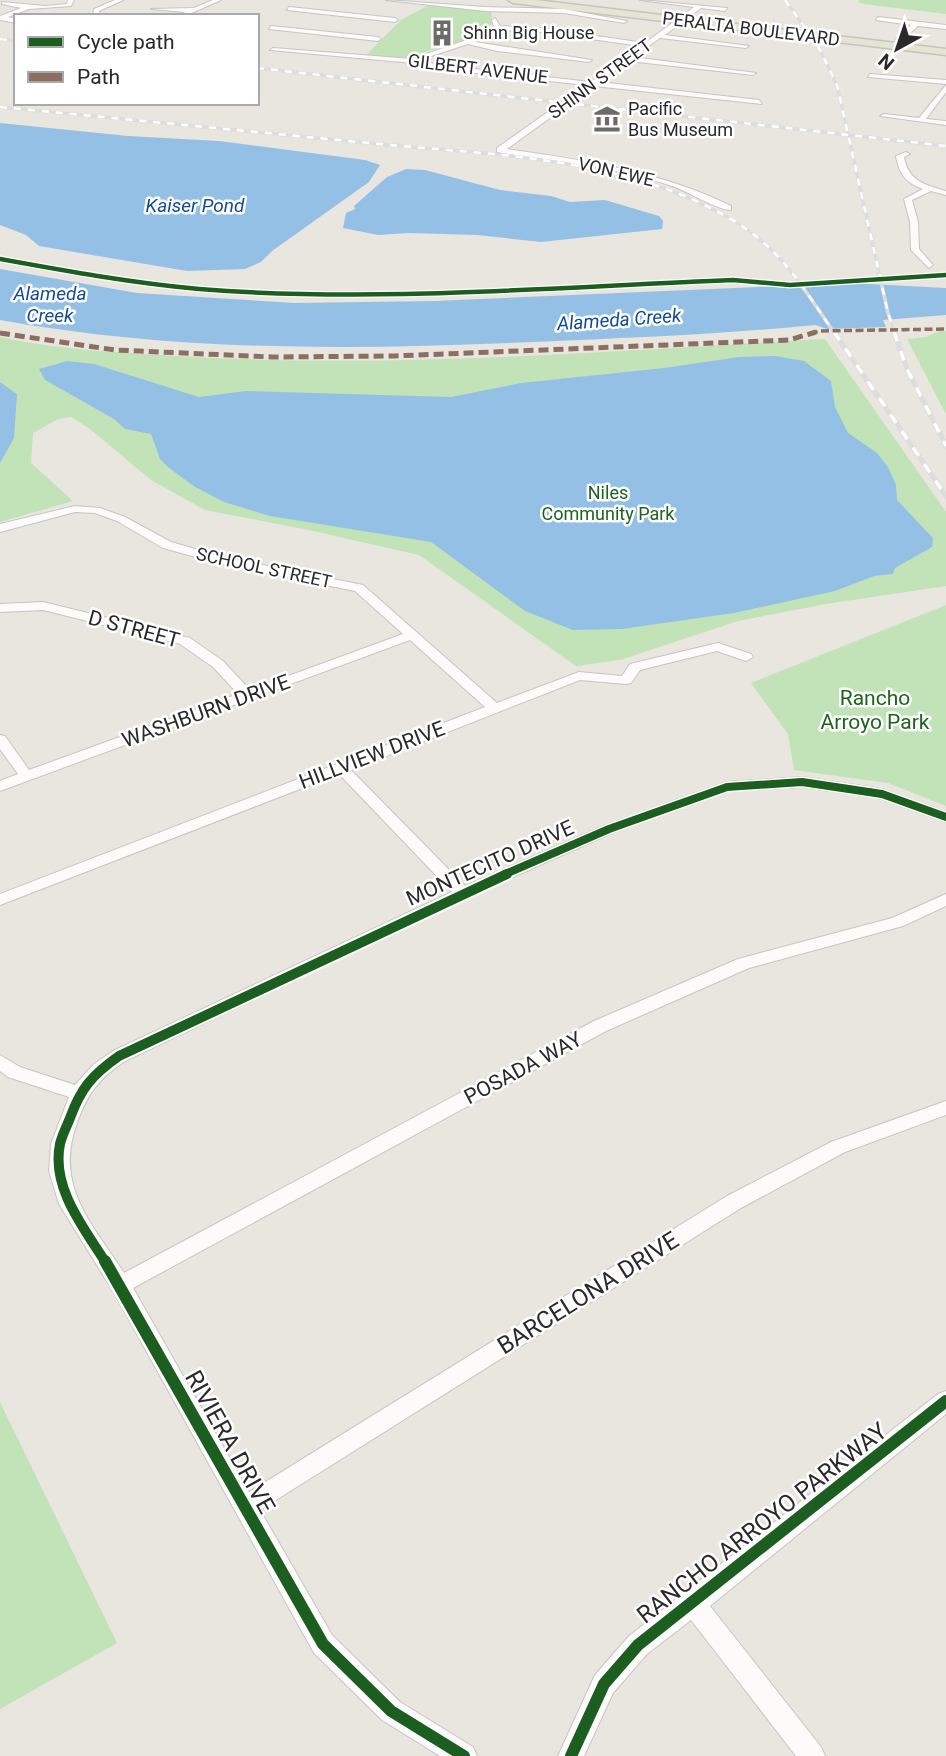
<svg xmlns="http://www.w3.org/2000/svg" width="946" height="1756" viewBox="0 0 946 1756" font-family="Roboto,sans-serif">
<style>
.green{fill:#c2e3b8}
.water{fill:#95c0e6}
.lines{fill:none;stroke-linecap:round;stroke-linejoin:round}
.street-casing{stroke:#c6c5c4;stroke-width:2}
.primary-casing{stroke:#c4c3c0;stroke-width:3}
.street{fill:#fcfbfa;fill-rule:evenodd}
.primary{fill:#e5e5d3;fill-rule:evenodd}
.rail-far1-casing{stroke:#ddddde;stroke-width:3.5}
.rail-casing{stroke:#ddddde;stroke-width:5}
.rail-far1{stroke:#fff;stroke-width:2.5;stroke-dasharray:7;stroke-linecap:butt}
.rail{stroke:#fff;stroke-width:3.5;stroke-dasharray:10;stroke-linecap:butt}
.quiet-far1{stroke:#8d6e63;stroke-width:3.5;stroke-dasharray:8 3.5;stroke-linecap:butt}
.quiet{stroke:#8d6e63;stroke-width:5;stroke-dasharray:10 5;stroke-linecap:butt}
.cycleway-far3-casing{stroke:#fff;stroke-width:7}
.cycleway-far2-casing{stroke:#fff;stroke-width:11}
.cycleway-far1-casing{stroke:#fff;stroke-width:14}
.cycleway-casing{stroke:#fff;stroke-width:17}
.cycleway-far3{stroke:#1b5e20;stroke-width:4.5}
.cycleway-far2{stroke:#1b5e20;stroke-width:8}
.cycleway-far1{stroke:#1b5e20;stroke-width:10}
.cycleway{stroke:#1b5e20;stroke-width:12}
.labels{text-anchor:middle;stroke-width:5;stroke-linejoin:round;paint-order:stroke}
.far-street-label{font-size:18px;fill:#292929;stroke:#fff}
.far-poi-label{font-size:18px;fill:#292929;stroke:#fff;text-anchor:start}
.far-park-label{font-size:18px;fill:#1c641d;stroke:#fff}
.far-water-label{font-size:19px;font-style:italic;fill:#114b95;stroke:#fff}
.street-label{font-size:21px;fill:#292929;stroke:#fff}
.park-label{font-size:21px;fill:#1c641d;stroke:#fff}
.near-street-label{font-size:24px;fill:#292929;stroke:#fff}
</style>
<rect width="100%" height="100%" fill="#e8e6de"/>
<path class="green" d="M860 0H946V14L864 4 858 2Z
M429 5 491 11 492 22 489 30 477 37 428 51 411 59 366 55 401 20Z
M940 331H946V414L907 339 926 337Z
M0 337C64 351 130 353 195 357 405 368 616 351 825 339L946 512V586L826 604 738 621 620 660 576 666 419 555 309 530 205 510 151 480 90 429 71 417 58 419 33 433 31 463 73 501 0 522Z
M946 605V806L888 783 794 770 788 734 751 683Z
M0 1402 117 1643 0 1709Z"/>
<path class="water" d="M0 123 128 136 219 141 365 160 380 165 369 182 272 251 261 262 245 269 187 271 39 246 26 235 0 225Z
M406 169 425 170 500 190 551 196 570 202 605 200 659 216 663 221 662 229 541 242 477 235 409 233 378 235 343 228 346 213 355 209 354 206 387 177Z
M0 269 137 293 295 303 434 301 850 283 946 288V315L883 320 886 327 827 329 815 325C727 334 629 338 534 342 355 350 177 352 0 320Z
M775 356 804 361 831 381 835 407 848 433 877 453 888 467 896 485 897 500 933 538 932 547 895 568 893 574 874 576 835 591 734 613 622 629 573 630 525 611 431 542 270 516 224 502 195 487 169 468 160 459 151 434 125 429 114 419 45 380 39 369 67 361 94 364 199 397 245 391 451 397 521 383 664 368 739 357Z
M0 382 17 394 14 438 0 463Z"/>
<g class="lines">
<g class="street-casing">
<path id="street" d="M68 0H74L71 6 29 9 8 17 16 19V23L0 20V16L21 8 2 4V2L45 6 67 4Z
M115 0H123L99 11V16H93L94 9Z
M213 0H221L185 16 182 14 185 12 151 9 194 8Z
M386 0 485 7 564 9 627 21 624 23 564 13 485 11Z
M640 0 727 8 725 11 701 8 665 35 749 46 746 48 660 38 633 57 756 73 753 75 629 61 599 82 759 100 762 104 594 86 507 149C584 160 660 171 731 206V210C717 210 687 191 672 186 615 166 555 163 497 152V148L586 85 439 69 413 63 270 50 273 48 412 59 486 33 494 27 492 20 495 18 500 26 541 28 645 43 694 7ZM498 30 541 32 641 46 591 82 439 65 419 60 468 44 497 51 589 62 592 60 475 42Z
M289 7 395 18 398 20 395 22 287 10Z
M878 17 946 25V29L918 26 894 48 892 45 902 32 911 25 876 20Z
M271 26 378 37 381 39 378 41 269 29Z
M870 74 946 80V84L868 77Z
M946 85V92L926 119 946 121V125L880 116 884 114 919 118Z
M906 152 910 154 904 157C908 181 925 185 946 191V195L931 191 912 200 918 222 919 249 933 265 929 268 911 250 910 222 904 199 923 189C906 183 899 174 896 156Z
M75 506 100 508 125 517 171 542 223 557 363 585 497 703 579 672 622 676 630 664 718 643 751 654 753 657 746 661 717 651 640 670 631 683 626 684 580 680 351 770 465 886 604 826 727 782 802 777 882 789 946 812V822L879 798 802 787 729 791 614 832 469 897 125 1061C99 1079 88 1092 77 1123 54 1186 91 1222 124 1273L594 1021 738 959 892 918 946 894V906L903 926 749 968 606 1031 133 1288 249 1492 727 1196 831 1142 946 1101V1115L845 1152 741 1208 260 1510 332 1635 400 1702 473 1747 477 1756H440L382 1720 314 1653 113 1291 59 1204 49 1171 51 1144 69 1097 8 1077 0 1071V1055L20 1067 75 1085 93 1065 113 1051 452 892 339 774 0 905V894L485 707 410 640 0 791V781L18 774 0 749V735L5 736 29 770 238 694 213 667 180 644 43 610 0 612V604L43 602 190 638 223 661 250 690 403 634 355 591 221 564 163 548 117 521 95 513 75 512 0 532V524Z
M946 1391V1414L710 1606 821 1747 825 1756H796L691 1620 647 1654 613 1693 584 1756H558L595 1675 629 1636 938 1394Z"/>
</g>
<g class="primary-casing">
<path id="primary" d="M508 0H536L946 49V55L513 3Z"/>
</g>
<use href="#street" class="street"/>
<use href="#primary" class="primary"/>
<g class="rail-far1-casing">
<path id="rail-far1" d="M785 0 818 46 837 85 888 313 895 334
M0 39 16 41
M257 68 946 146
M0 107C123 119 246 131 369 143 488 155 623 156 729 218 781 248 802 286 835 334"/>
</g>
<g class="rail-casing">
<path id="rail" d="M834 332 946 496
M894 332 907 369 946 446"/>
</g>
<use href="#rail-far1" class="rail-far1"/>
<use href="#rail" class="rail"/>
<path class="quiet-far1" d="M0 333 5 334
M810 334 819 331 946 329"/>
<path class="quiet" d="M0 333 115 350 272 357 394 356 789 340 816 332"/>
<g class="cycleway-far3-casing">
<path id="cycleway-far3" d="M0 259C66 271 132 283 199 289 376 303 556 287 733 280L790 285 946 275"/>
</g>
<g class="cycleway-far2-casing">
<path id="cycleway-far2" d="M503 875 609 829 727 787 802 782 882 794 946 817"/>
</g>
<g class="cycleway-far1-casing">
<path id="cycleway-far1" d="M106 1263C84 1228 51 1188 60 1144 62 1135 67 1126 70 1118 81 1088 92 1075 119 1056L507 874"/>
</g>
<g class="cycleway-casing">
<path id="cycleway" d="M105 1261 323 1644 391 1711 464 1756
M571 1756 604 1684 638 1645 946 1401"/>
</g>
<use href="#cycleway-far3" class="cycleway-far3"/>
<use href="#cycleway-far2" class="cycleway-far2"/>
<use href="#cycleway-far1" class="cycleway-far1"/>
<use href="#cycleway" class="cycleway"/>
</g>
<defs>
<g id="building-bare" transform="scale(2.1)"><path d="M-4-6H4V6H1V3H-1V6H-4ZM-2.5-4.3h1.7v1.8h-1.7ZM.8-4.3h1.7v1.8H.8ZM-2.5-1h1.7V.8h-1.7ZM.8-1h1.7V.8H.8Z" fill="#6c6b68" stroke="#fff" stroke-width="2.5" paint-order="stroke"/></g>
<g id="museum-bare" transform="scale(2.1)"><path d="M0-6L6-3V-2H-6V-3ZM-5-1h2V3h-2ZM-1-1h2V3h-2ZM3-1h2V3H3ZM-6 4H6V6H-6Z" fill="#6c6b68" stroke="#fff" stroke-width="2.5" paint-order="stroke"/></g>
</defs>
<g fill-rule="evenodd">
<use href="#building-bare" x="442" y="33"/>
<use href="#museum-bare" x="607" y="119"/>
</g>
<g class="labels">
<g class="far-street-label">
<text transform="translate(751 29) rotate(7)" y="6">PERALTA BOULEVARD</text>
<text transform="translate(478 69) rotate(7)" y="6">GILBERT AVENUE</text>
<text transform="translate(600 79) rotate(-36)" y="6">SHINN STREET</text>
<text transform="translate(616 172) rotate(13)" y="6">VON EWE</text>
<text transform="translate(264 568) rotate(12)" y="6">SCHOOL STREET</text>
</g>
<g class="far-poi-label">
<text x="463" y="39">Shinn Big House</text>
<text x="628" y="115">Pacific<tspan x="628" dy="21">Bus Museum</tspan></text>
</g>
<g class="far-park-label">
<text x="608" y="499">Niles<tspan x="608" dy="21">Community Park</tspan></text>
</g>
<g class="far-water-label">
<text x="195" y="212">Kaiser Pond</text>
<text x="50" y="300">Alameda<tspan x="50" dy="22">Creek</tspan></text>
<text transform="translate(619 319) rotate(-4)" y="7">Alameda Creek</text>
</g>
<g class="street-label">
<text transform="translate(134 629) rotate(15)" y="7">D STREET</text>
<text transform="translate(206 711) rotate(-20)" y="7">WASHBURN DRIVE</text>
<text transform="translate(372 755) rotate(-21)" y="7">HILLVIEW DRIVE</text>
<text transform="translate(490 863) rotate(-24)" y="7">MONTECITO DRIVE</text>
<text transform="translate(523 1068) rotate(-28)" y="7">POSADA WAY</text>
</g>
<g class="park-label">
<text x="875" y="705">Rancho<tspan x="875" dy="24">Arroyo Park</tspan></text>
</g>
<g class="near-street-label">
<text transform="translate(588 1293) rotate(-32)" y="8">BARCELONA DRIVE</text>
<text transform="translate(230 1442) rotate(61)" y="8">RIVIERA DRIVE</text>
<text transform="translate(762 1523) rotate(-38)" y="8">RANCHO ARROYO PARKWAY</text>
</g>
</g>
<rect x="14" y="14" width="245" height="91" fill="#ffffff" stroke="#a9a9a9" stroke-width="2"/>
<rect x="28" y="37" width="35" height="10" fill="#1b5e20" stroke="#a9a9a9" stroke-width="2"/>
<text x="77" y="49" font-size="21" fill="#292929">Cycle path</text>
<rect x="28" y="72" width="35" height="10" fill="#8d6e63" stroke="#a9a9a9" stroke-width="2"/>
<text x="77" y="84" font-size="21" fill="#292929">Path</text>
<g transform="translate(897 49) rotate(220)" stroke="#ffffff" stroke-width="5" paint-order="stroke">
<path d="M0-5L12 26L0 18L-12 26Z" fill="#292929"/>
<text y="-10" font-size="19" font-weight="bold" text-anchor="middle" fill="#292929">N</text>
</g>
</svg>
